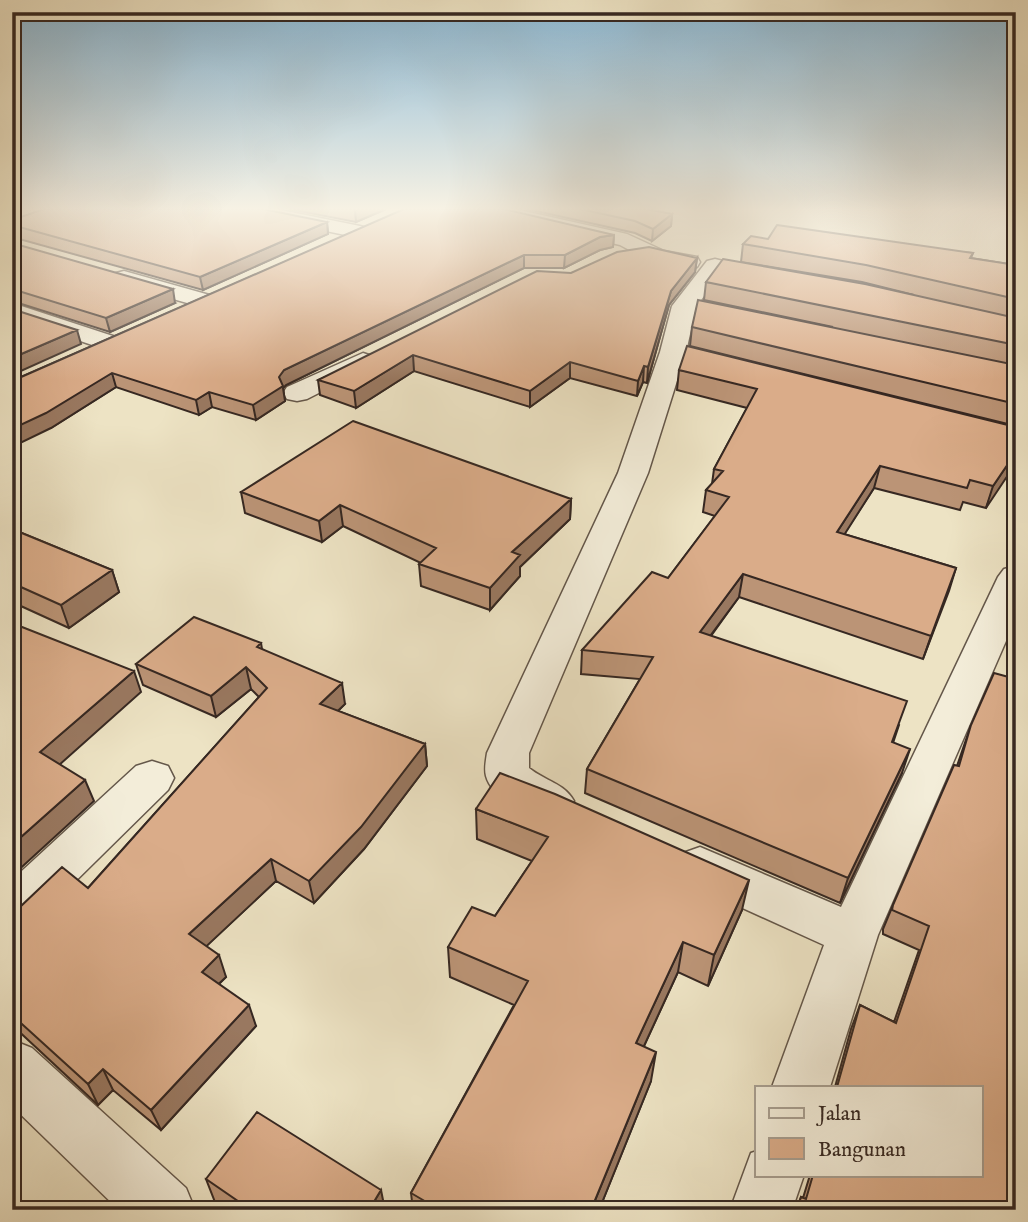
<svg xmlns="http://www.w3.org/2000/svg" width="1028" height="1222" viewBox="0 0 1028 1222" font-family="'IM FELL English',serif">
<style>
.lines{fill:none;stroke-linecap:round;stroke-linejoin:round}
.street-casing{stroke:#64574a;stroke-width:3}
.street{fill:#f3edd9;fill-rule:evenodd}
.wall{fill:#bb9476;stroke:#362822;stroke-width:2}
.shaded-wall{fill:#997860;stroke:#362822;stroke-width:2}
.building{fill:#daac89;stroke:#362822;stroke-width:2}
</style>
<rect width="100%" height="100%" fill="#ede3c4"/>
<filter id="stains"><feTurbulence type="fractalNoise" baseFrequency=".00286" numOctaves="4"/><feColorMatrix values="0 0 0 0 .2 0 0 0 0 .09 0 0 0 0 .02 0 0 0 .5 -.17"/></filter>
<radialGradient id="worn" r=".72"><stop offset=".6" stop-color="#630" stop-opacity="0"/><stop offset="1" stop-color="#630" stop-opacity=".3"/></radialGradient>
<g class="lines">
<g class="street-casing">
<path id="street" d="M238 209H276L360 226 367 228 370 232 367 236 360 238 248 215Z
M479 209H515L627 234 664 251 697 257 700 262 697 267 689 268 650 261 620 245 482 213Z
M715 259 723 261 726 266 696 307 686 352 648 473 529 753V768C545 781 564 783 574 801L567 813 551 818C530 812 492 800 486 776 484 769 486 760 487 753L618 473 660 352 672 306 707 261Z
M124 271 213 296 217 301 213 306 205 308 116 283 113 278 116 273Z
M12 303 119 338 123 343 119 348 110 351 12 318Z
M363 353 372 356 376 361 372 366 307 399 297 401 287 399 283 393 287 387Z
M1016 566V618L878 935 830 1087H772L824 945 683 881 676 867 683 853 700 847 841 907 998 577 1004 569Z
M152 761 168 766 174 778 168 790 30 926 12 932V880L136 766Z
M12 1040 32 1048 186 1188 195 1210H119L12 1106Z
M757 1151V1175H804L792 1210H730L751 1153Z"/>
</g>
<use href="#street" class="street"/>
</g>
<path class="wall" d="M289 209H386L356 222Z
M527 209H646L672 214 671 226 652 241 635 233Z
M12 220 327 222 328 234 203 290 12 237Z
M367 226 614 235 613 247 600 250 564 268H524L286 385 283 388 285 401 256 420 212 407 199 415 116 387 51 428 12 381Z
M768 239 973 253 971 258 1016 265V426L690 346 692 327H833L704 300 706 282 914 295 862 282 741 262 743 244Z
M12 243 175 303 110 332 12 301Z
M697 258 695 272 669 305 647 383 643 382 637 396 570 378 530 407 414 371 356 408 320 395 318 380 571 273Z
M679 370 1016 427 986 508 963 502 960 510 874 488 844 534 956 568 923 659 739 597 711 636 899 725 893 743 902 773 840 903 585 793 587 769 640 679 581 674 582 650 668 578 715 516 703 512 706 490 712 484 714 469 747 408 677 390Z
M241 492 571 499 570 519 520 567V576L490 610 421 586 419 564 421 563 343 526 322 542 245 513Z
M12 529 112 570 119 592 69 628 12 602Z
M261 643 262 649 345 704 338 711 425 744 427 766 364 849 314 903 276 881 206 946 226 977 219 984 256 1026 161 1130 113 1090 98 1105 12 1025V909L88 888 259 697 251 689 216 717 143 685 136 664Z
M971 725 1016 1210H796L801 1197 803 1198 810 1175H981V1087H835L851 1029 860 1005 894 1022 919 950 883 934V929L893 905 957 766Z
M476 809 742 910 708 986 678 972 644 1046 651 1081 599 1210H413L411 1193 514 1005 450 977 448 947 495 916 532 861 477 839Z
M206 1179 385 1210H227L215 1202Z"/>
<path class="shaded-wall" d="M358 209H386L356 222 355 210Z
M672 214 671 226 652 241 653 229Z
M327 222 328 234 203 290 200 277Z
M614 235 613 247 600 250 564 268 565 255 600 237Z
M524 255V268L286 385 283 388 285 401 256 420 253 405 284 370Z
M697 258 695 272 669 305 647 383 648 367 671 291Z
M173 289 175 303 110 332 106 318Z
M77 330 81 344 12 375V358Z
M413 355 414 371 356 408 354 391Z
M570 362V378L530 407V391Z
M644 366 643 382 637 396 638 381Z
M112 373 116 387 51 428 12 447V429Z
M209 392 212 407 199 415 196 400Z
M1016 452V463L986 508 993 486Z
M880 466 874 488 832 554 837 532Z
M571 499 570 519 520 567V576L490 610V588L512 552Z
M340 505 343 526 322 542 319 521Z
M956 568 949 591 923 659 931 636Z
M112 570 119 592 69 628 61 605Z
M743 574 739 597 696 655 700 632Z
M246 667 251 689 216 717 211 696Z
M134 671 141 692 49 774 40 752Z
M342 683 345 704 323 725 320 704Z
M425 744 427 766 364 849 314 903 309 881Z
M910 749 902 773 840 903 848 878Z
M85 780 94 801 12 876V845Z
M271 859 276 881 196 956 189 934Z
M749 880 742 910 708 986 714 955Z
M683 942 678 972 632 1072 636 1043Z
M219 955 226 977 209 993 202 972Z
M249 1005 256 1026 161 1130 151 1110Z
M656 1052 651 1081 599 1210H591Z
M103 1069 113 1090 98 1105 88 1084Z
M381 1190 385 1210H369Z"/>
<path class="building" d="M44 209H263L327 222 200 277 12 225V220Z
M404 209H504L614 235 600 237 565 255H524L284 370 279 377 283 386 253 405 209 392 196 400 112 373 46 413 12 429V381Z
M580 209H646L672 214 653 229 635 221Z
M777 225 973 253 970 258 1016 265V299L866 265 743 244 751 236 768 239Z
M12 243 173 289 106 318 12 289Z
M649 247 697 258 671 291 648 367 644 366 638 381 570 362 530 391 413 355 354 391 318 380 537 271 571 273 617 252Z
M723 259 865 284 1016 318V345L706 282Z
M698 300 1016 365V404L692 327Z
M12 309 77 330 12 358Z
M687 346 1016 427V452L993 486 970 480 967 488 880 466 837 532 956 568 931 636 743 574 700 632 907 701 892 742 910 749 848 878 587 769 653 657 582 650 652 572 668 578 729 497 706 490 723 471 714 469 757 389 679 370Z
M353 421 571 499 512 552 520 555 490 588 419 564 436 548 340 505 319 521 241 492Z
M12 529 112 570 61 605 12 583Z
M194 617 261 643 257 647 342 683 320 704 425 744 361 827 309 881 271 859 189 934 219 955 202 972 249 1005 151 1110 103 1069 88 1084 12 1015V909L21 906 62 867 88 888 267 688 246 667 211 696 136 664Z
M22 627 134 671 40 752 85 780 12 845V633Z
M994 673 1016 679V1210H797L801 1197 806 1199 813 1175H981V1087H837L860 1005 896 1023 929 926 892 910 893 905 954 765 959 766 971 725Z
M500 773 555 794 749 880 714 955 683 942 636 1043 656 1052 591 1210H440L411 1193 528 981 448 947 472 907 495 916 548 837 476 809Z
M257 1112 381 1190 369 1210H251L206 1179Z"/>
<linearGradient id="sky" x2="0" y2="1"><stop stop-color="#89b8d6"/><stop offset="0.55" stop-color="#f7f2e4"/><stop offset="1" stop-color="#f7f2e4" stop-opacity="0"/></linearGradient>
<rect width="1028" height="380" fill="url(#sky)"/>
<rect width="1028" height="1222" fill="none" stroke="#ede3c4" stroke-width="42"/>
<rect x="14" y="14" width="1000" height="1194" fill="none" stroke="#362822" stroke-width="3.5"/>
<rect x="21" y="21" width="986" height="1180" fill="none" stroke="#362822" stroke-width="2"/>
<rect x="755" y="1086" width="228" height="91" fill="#f3edd9" stroke="#a79e90" stroke-width="2"/>
<rect x="769" y="1108" width="35" height="10" fill="#f3edd9" stroke="#a79e90" stroke-width="2"/>
<text x="818" y="1120" font-size="21" fill="#362822">Jalan</text>
<rect x="769" y="1138" width="35" height="21" fill="#daac89" stroke="#a79e90" stroke-width="2"/>
<text x="818" y="1156" font-size="21" fill="#362822">Bangunan</text>
<rect width="100%" height="100%" filter="url(#stains)"/>
<rect width="100%" height="100%" fill="url(#worn)"/>
</svg>
